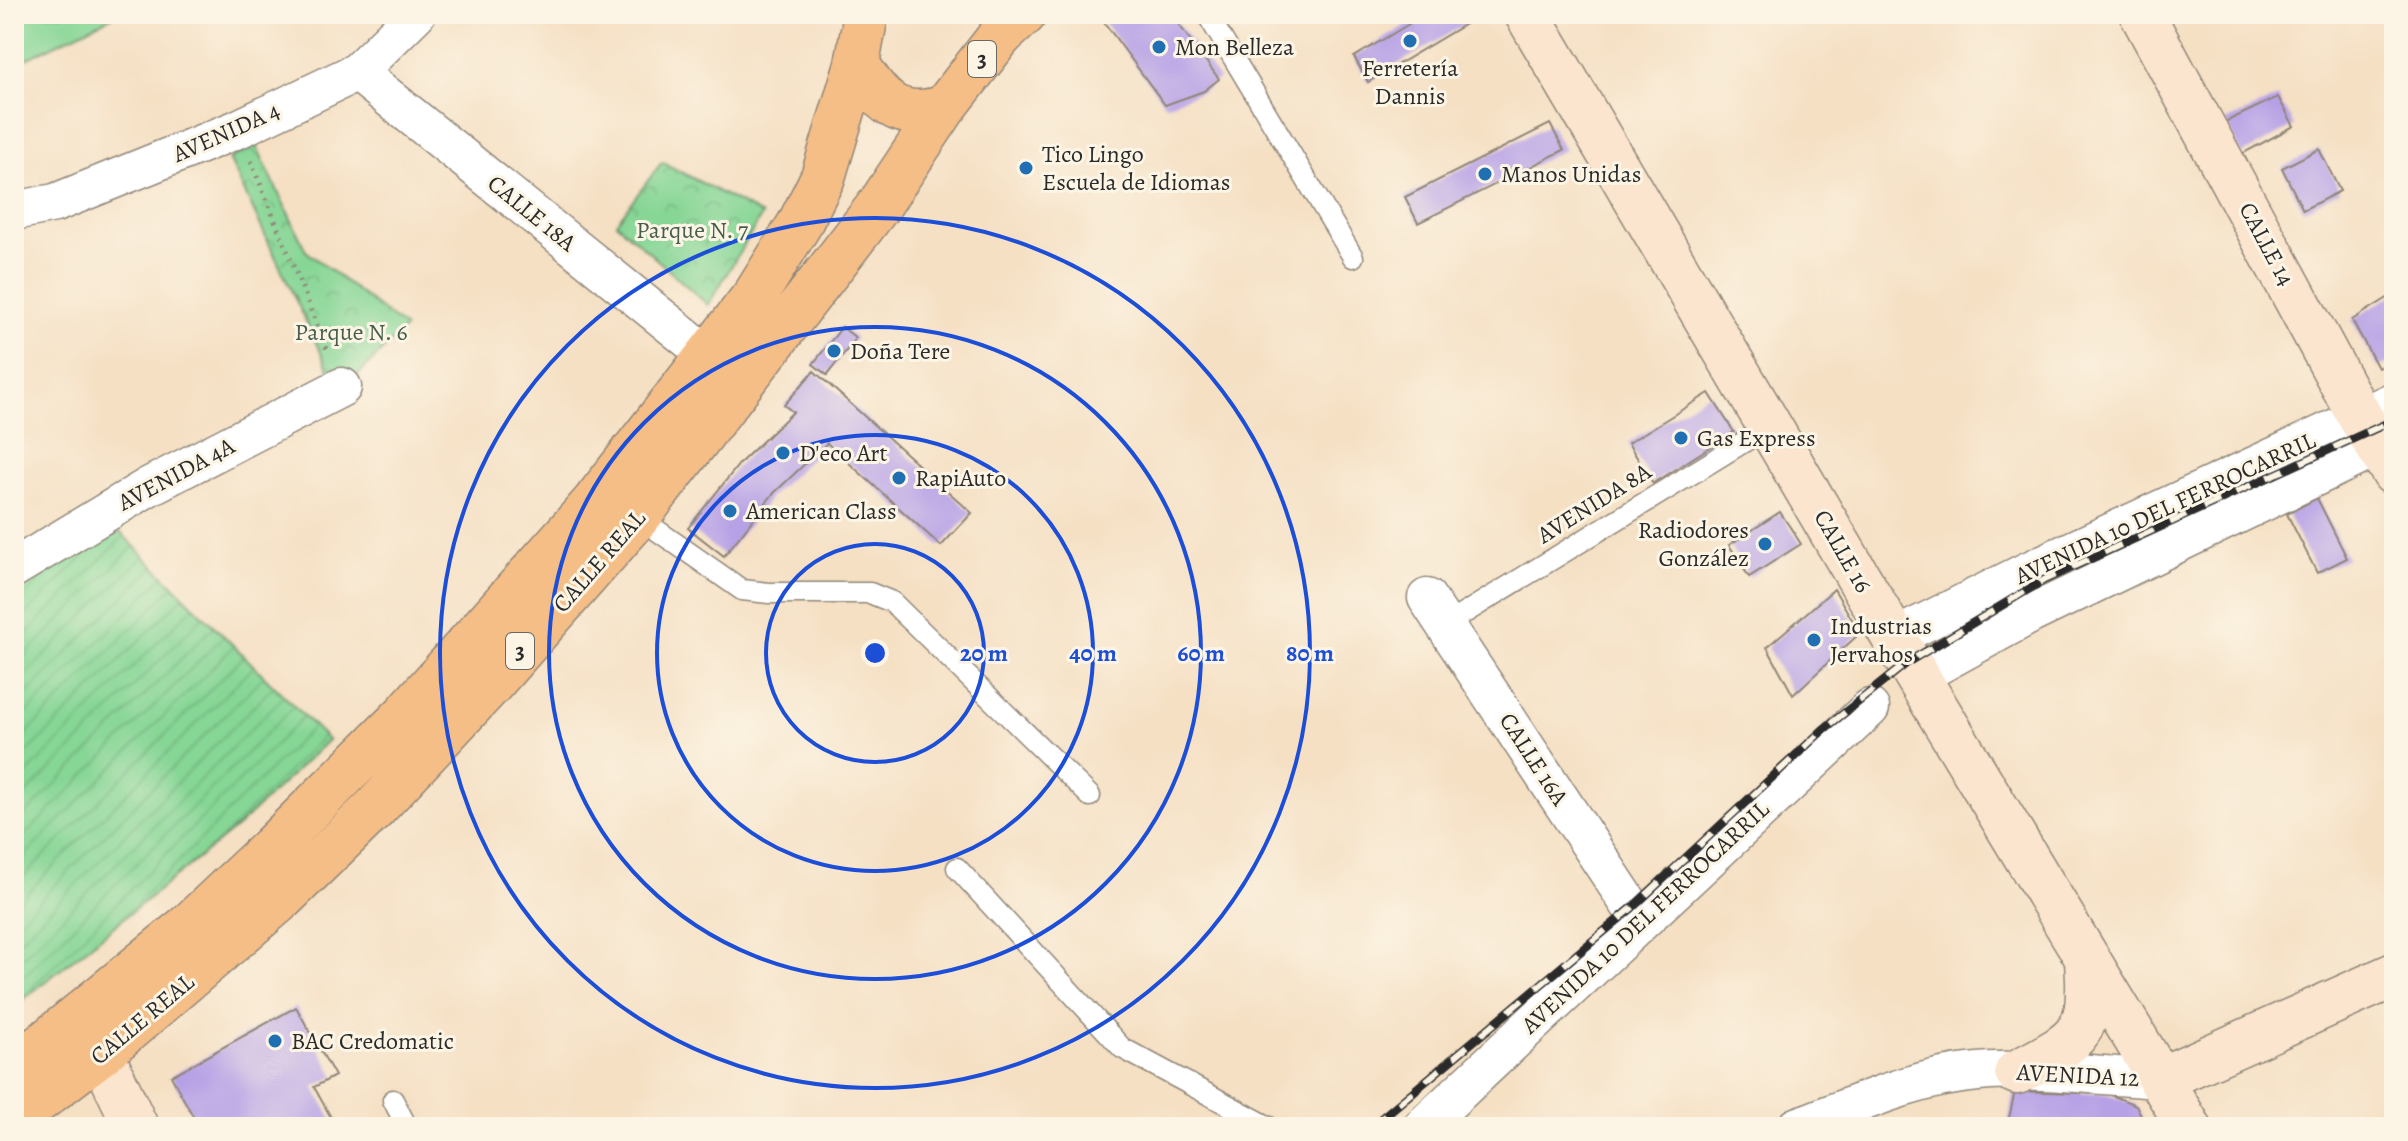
<svg xmlns="http://www.w3.org/2000/svg" width="2408" height="1141" viewBox="0 0 2408 1141" font-family="Alegreya,serif">
<style>
.park{fill:url(#park-crowns);stroke:#588060;stroke-width:2}
.garden{fill:url(#garden-furrows);stroke:#588060;stroke-width:2}
.pitch{fill:#86d695;stroke:#588060;stroke-width:2}
.building{fill:#b7a1e6}
.lines{fill:none;stroke-linecap:round;stroke-linejoin:round}
.lane-casing{stroke:#908678;stroke-width:23}
.street-casing{stroke:#908678;stroke-width:41}
.secondary-casing{stroke:#908678;stroke-width:47}
.primary-casing{stroke:#908678;stroke-width:47}
.path{stroke:#908678;stroke-width:5;stroke-dasharray:2 6;stroke-linecap:butt}
.lane{stroke:#fff;stroke-width:20}
.street{stroke:#fff;stroke-width:38}
.secondary{stroke:#fbe5cf;stroke-width:44}
.primary{stroke:#f6be87;stroke-width:44}
.rail-casing{stroke:#2b2b2b;stroke-width:9}
.rail{stroke:#fcf5e5;stroke-width:6;stroke-dasharray:18;stroke-linecap:butt}
.ring{fill:none;stroke:#1d4ed8;stroke-width:4}
.poi-dot{fill:#1f6fb2;stroke:#fcf5e5;stroke-width:3}
.labels{text-anchor:middle;stroke-width:6;stroke-linejoin:round;paint-order:stroke}
.shield{fill:#fcf5e5;stroke:#6a6863;stroke-width:2}
.shield-label{font-size:22px;font-weight:bold;fill:#2b2b2b}
.poi-label{font-size:24px;fill:#2b2b2b;stroke:#fcf5e5;text-anchor:start}
.street-label{font-size:24px;fill:#2b2b2b;stroke:#fcf5e5}
.park-label{font-size:24px;fill:#465e4b;stroke:#fcf5e5}
.centre{fill:#1d4ed8;stroke:#fcf5e5;stroke-width:4}
.ring-label{font-size:24px;text-anchor:middle;font-weight:bold;fill:#1d4ed8;stroke:#fcf5e5;stroke-width:6;stroke-linejoin:round;paint-order:stroke}
</style>
<defs>
<pattern id="park-crowns" width="20" height="18" patternUnits="userSpaceOnUse" patternTransform="scale(2)"><rect width="20" height="18" fill="#86d695"/><path d="M2 6a3 3 0 1 1 6 0M12 15a3 3 0 1 1 6 0" fill="none" stroke="#74b881"/></pattern>
<pattern id="garden-furrows" width="10" height="10" patternUnits="userSpaceOnUse" patternTransform="scale(2)"><rect width="10" height="10" fill="#86d695"/><path d="M-1 1l2-2M0 10L10 0M9 11l2-2" fill="none" stroke="#74b881"/></pattern>
</defs>
<rect width="100%" height="100%" fill="#fcf5e5"/>
<filter id="ink" filterUnits="userSpaceOnUse"><feTurbulence type="fractalNoise" baseFrequency=".0125" numOctaves="2"/><feDisplacementMap in="SourceGraphic" scale="16" xChannelSelector="R" yChannelSelector="G"/><feConvolveMatrix kernelMatrix="1 2 1 2 8 2 1 2 1" color-interpolation-filters="sRGB"/></filter>
<filter id="wash" filterUnits="userSpaceOnUse"><feTurbulence type="fractalNoise" baseFrequency=".006" numOctaves="4" result="noise"/><feDisplacementMap in="SourceGraphic" scale="32" xChannelSelector="R" yChannelSelector="G"/><feGaussianBlur stdDeviation="1.8" result="paint"/><feColorMatrix in="noise" values="0 0 0 0 0 0 0 0 0 0 0 0 0 0 0 0 0 1.4 0 .05"/><feComposite in="paint" operator="in"/></filter>
<g filter="url(#wash)">
<rect width="100%" height="100%" fill="#f5e0c4"/>
<path class="park" d="M256 145 306 251 405 328 340 393 229 159Z
M662 162 762 215 708 305 616 223Z"/>
<path class="garden" d="M120 532 328 740 238 826 14 1007V589Z"/>
<path class="pitch" d="M14 14H117L14 65Z"/>
<g id="blocks">
<path class="building" d="M1098 14H1171L1219 79 1204 91 1165 105Z
M1403 14H1482L1368 82 1354 57 1409 24Z
M2278 97 2294 126 2242 154 2225 122Z
M1550 124 1564 150 1418 223 1405 197Z
M2319 149 2340 191 2303 210 2282 168Z
M2394 294V360L2378 368 2352 320Z
M842 327 856 338 827 375 813 364Z
M814 371 972 513 941 546 827 443 773 494 724 556 688 528 740 463 793 412 784 405Z
M1709 393 1734 432 1653 483 1628 443Z
M2317 498 2347 558 2317 573 2287 514Z
M1780 512 1801 544 1749 577 1729 545Z
M1834 589 1860 633 1793 695 1767 647Z
M296 1007 335 1076 314 1087 333 1121 322 1127H244L243 1124 237 1127H199L171 1076Z
M2015 1091 2108 1094 2136 1105 2147 1127H2007Z"/>
</g>
</g>
<g filter="url(#ink)">
<use href="#blocks" fill-opacity="0" stroke="#908678" stroke-width="2"/>
<g class="lines">
<g class="lane-casing">
<path id="lane" d="M1207 14 1353 257
M638 517 742 590 769 593H870L892 602 1090 796
M1445 625 1770 426
M957 868 1122 1048 1269 1127
M393 1100 407 1127"/>
</g>
<g class="street-casing">
<path id="street" d="M357 72 708 355
M14 211 55 203 238 129 357 72 416 14
M14 568 148 487 342 387
M1427 598 1640 920
M1894 638 2024 573 2394 401
M1918 676 2031 614 2394 439
M1422 1127 1870 708
M1797 1127C1855 1105 1915 1077 1978 1072 2038 1067 2101 1076 2161 1079"/>
</g>
<g class="secondary-casing">
<path id="secondary" d="M1527 14 1894 638 2189 1127
M2142 14 2360 417 2394 473
M101 1053 136 1127
M2017 1072C2082 1038 2092 1035 2087 960
M2161 1079 2394 975"/>
</g>
<g class="primary-casing">
<path id="primary" d="M857 64C882 102 895 121 944 108
M14 1068 188 926 271 848 405 715 593 504 756 294 799 225 823 177 857 64 866 14
M14 1119 101 1053 281 899 376 807 491 684 638 517 880 204 944 108 1000 36 1024 14"/>
</g>
<path class="path" d="M251 161 328 352"/>
<use href="#lane" class="lane"/>
<use href="#street" class="street"/>
<use href="#secondary" class="secondary"/>
<use href="#primary" class="primary"/>
<g class="rail-casing">
<path id="rail" d="M1371 1127 1632 908 1823 730 1908 662 2044 580 2394 420"/>
</g>
<use href="#rail" class="rail"/>
</g>
</g>
<g class="ring">
<circle cx="875" cy="653" r="109"/>
<circle cx="875" cy="653" r="218"/>
<circle cx="875" cy="653" r="326"/>
<circle cx="875" cy="653" r="435"/>
</g>
<g class="poi-dot">
<circle cx="1410" cy="41" r="8"/>
<circle cx="1159" cy="47" r="8"/>
<circle cx="1026" cy="168" r="8"/>
<circle cx="1485" cy="174" r="8"/>
<circle cx="834" cy="351" r="8"/>
<circle cx="1681" cy="438" r="8"/>
<circle cx="783" cy="453" r="8"/>
<circle cx="899" cy="478" r="8"/>
<circle cx="730" cy="511" r="8"/>
<circle cx="1765" cy="544" r="8"/>
<circle cx="1814" cy="640" r="8"/>
<circle cx="275" cy="1041" r="8"/>
</g>
<g class="labels">
<g class="shield">
<rect x="968" y="41" width="28" height="36" rx="6"/>
<rect x="506" y="633" width="28" height="36" rx="6"/>
</g>
<g class="shield-label">
<text x="982" y="67">3</text>
<text x="520" y="659">3</text>
</g>
<g class="poi-label">
<text x="1175" y="55">Mon Belleza</text>
<text x="1410" y="76" text-anchor="middle">Ferretería<tspan x="1410" dy="28">Dannis</tspan></text>
<text x="1042" y="162">Tico Lingo<tspan x="1042" dy="28">Escuela de Idiomas</tspan></text>
<text x="1501" y="182">Manos Unidas</text>
<text x="850" y="359">Doña Tere</text>
<text x="1697" y="446">Gas Express</text>
<text x="799" y="461">D'eco Art</text>
<text x="915" y="486">RapiAuto</text>
<text x="746" y="519">American Class</text>
<text x="1749" y="538" text-anchor="end">Radiodores<tspan x="1749" dy="28">González</tspan></text>
<text x="1830" y="634">Industrias<tspan x="1830" dy="28">Jervahos</tspan></text>
<text x="291" y="1049">BAC Credomatic</text>
</g>
<g class="street-label">
<text transform="translate(226 132) rotate(-24)" y="8">AVENIDA 4</text>
<text transform="translate(532 213) rotate(39)" y="8">CALLE 18A</text>
<text transform="translate(2267 244) rotate(62)" y="8">CALLE 14</text>
<text transform="translate(176 474) rotate(-28)" y="8">AVENIDA 4A</text>
<text transform="translate(1594 503) rotate(-32)" y="8">AVENIDA 8A</text>
<text transform="translate(2165 508) rotate(-25)" y="8">AVENIDA 10 DEL FERROCARRIL</text>
<text transform="translate(1843 551) rotate(60)" y="8">CALLE 16</text>
<text transform="translate(599 561) rotate(-49)" y="8">CALLE REAL</text>
<text transform="translate(1534 759) rotate(57)" y="8">CALLE 16A</text>
<text transform="translate(1645 917) rotate(-43)" y="8">AVENIDA 10 DEL FERROCARRIL</text>
<text transform="translate(142 1019) rotate(-40)" y="8">CALLE REAL</text>
<text transform="translate(2078 1075) rotate(3)" y="8">AVENIDA 12</text>
</g>
<g class="park-label">
<text x="692" y="238">Parque N. 7</text>
<text x="351" y="340">Parque N. 6</text>
</g>
</g>
<circle cx="875" cy="653" r="12" class="centre"/>
<g class="ring-label">
<text x="984" y="661">20 m</text>
<text x="1093" y="661">40 m</text>
<text x="1201" y="661">60 m</text>
<text x="1310" y="661">80 m</text>
</g>
<rect width="2408" height="1141" fill="none" stroke="#fcf5e5" stroke-width="48"/>
</svg>
